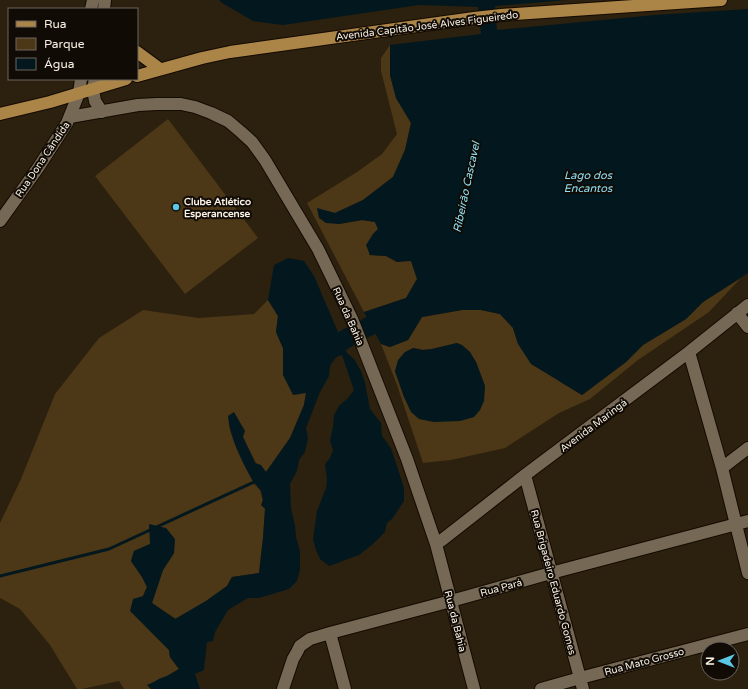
<svg xmlns="http://www.w3.org/2000/svg" width="748" height="689" viewBox="0 0 748 689" font-family="'Varela Round',sans-serif">
<style>
.green{fill:#4c3716;fill-rule:evenodd}
.water{fill:#03181e}
.lines{fill:none;stroke-linecap:round;stroke-linejoin:round}
.stream{stroke:#03181e;stroke-width:3}
.river{stroke:#03181e;stroke-width:19}
.minor-casing{stroke:#140a00;stroke-width:14}
.major-casing{stroke:#140a00;stroke-width:14}
.minor{stroke:#756854;stroke-width:12}
.major{stroke:#ab8548;stroke-width:12}
.poi-dot{fill:#5ac8e5;stroke:#100b05;stroke-width:1.5}
.labels{text-anchor:middle;stroke-width:4;stroke-linejoin:round;paint-order:stroke}
.street-label{font-size:10px;fill:#f9f1e6;stroke:#100b05}
.poi-label{font-size:10px;font-weight:bold;fill:#f9f1e6;stroke:#100b05;text-anchor:start}
.water-label{font-size:11px;font-style:italic;fill:#90e0f6;stroke:#100b05}
</style>
<rect width="100%" height="100%" fill="#2c200f"/>
<path class="green" d="M390 45V75L396 98 411 123 405 150 393 177 363 200 335 213 317 209 339 224 362 220 375 222 378 229 373 234 369 255 386 256 397 262 411 260 417 279 406 298 364 312 307 203 357 172 382 154 397 134 381 71V58Z
M168 119 258 238 185 294 95 176Z
M741 278 709 312 638 360 590 399 559 413 505 448 451 460 423 463 397 385 381 344 390 347 408 340 422 317 462 310H481L500 314 513 328 518 344 562 383 582 395 626 362 643 345 686 319 703 302ZM457 343 476 362 485 386 404 397 395 371 413 348 423 350 432 349Z
M268 300 278 316 276 332 283 348V375L306 393 304 405 290 438 266 472 256 463 243 437 234 413 229 426 233 438 251 477 254 484 260 490 265 509 263 538 259 573 232 577 227 586 206 601 176 619 152 603 163 570 174 553 150 544 134 551 131 561 142 577 147 587 143 596 145 626 169 650 170 657 179 669 167 676 159 679 154 682 148 685 151 689H124L119 681 82 689H77L50 645 20 609 0 598V523L21 479 55 394 99 338 143 310 199 318 254 314Z"/>
<path class="water" d="M219 0H568L495 6 497 30 655 15 748 9V273L703 302 686 319 643 345 626 362 582 395 531 364 518 344 513 328 500 314 481 310H462L422 317 408 340 390 347 381 344 364 312 406 298 417 279 411 261 397 262 386 256 370 255 366 245 373 234 378 229 375 222 362 220 339 224 326 223 319 218 317 208 335 213 363 200 393 177 405 150 411 123 396 98 390 75V45L481 34 478 7 419 5 283 25 253 21 222 3Z
M288 258 304 261 314 276 347 353 354 359 361 371 365 383 370 409 381 423 382 436 391 448 404 488V501L398 510 393 518 387 523 385 532 373 544 359 555 329 566 320 559 316 550 313 539 317 511 326 488 327 480 325 464 330 458 333 450 330 441 333 427 334 415 339 406 348 398 354 390 342 355 331 359 329 376 320 392 306 428 308 438 305 452 299 460 297 471 290 484 291 508 295 526 296 537 300 551V570L297 581 289 589 259 598H248L228 610 215 632 213 641 207 642 204 670 195 674 200 689H151L147 685 154 682 159 679 167 676 179 669 170 657 169 650 130 611 133 599 143 596 147 587 142 577 131 561 134 551 150 544 149 524 166 528 175 539 174 553 163 570 152 603 175 619 206 601 227 586 232 577 259 573 263 538 265 509 261 505 263 500C262 497 262 493 261 491 258 486 254 483 251 478 241 459 230 438 228 416L234 412 245 431 243 437 255 463 261 465 266 472 290 438 304 405 306 393 293 395 283 375V348L276 332 278 316 268 300 274 265Z
M457 343 462 345 470 352 476 362 485 386 484 401 480 410 474 417 460 421 434 422 419 419 411 412 404 397 395 371 398 360 405 352 413 348 423 350 432 349Z"/>
<g class="lines">
<path class="stream" d="M0 576 109 549 256 481"/>
<path class="river" d="M366 328 393 313
M324 358C330 347 339 343 349 337"/>
<g class="minor-casing">
<path id="minor" d="M91 9 93 0
M104 9 105 0
M95 79 93 89 95 101 102 112
M70 117 138 105 157 104H181L195 107 211 113 228 121 241 132 252 142 265 160 318 249 352 319 407 459 436 544 474 689
M0 221 38 168 67 123 79 93 81 79
M737 313 748 327
M689 352 722 468 748 573
M722 468 748 448
M525 475 583 689
M436 544 442 540 525 475 689 352 748 305
M330 633 345 689
M283 689 293 659 297 652 300 646 310 639 330 633 451 601 551 573 748 521
M541 689 580 678 748 634"/>
</g>
<g class="major-casing">
<path id="major" d="M137 52 160 69
M137 76 202 58 230 52 474 18 501 15 721 0
M0 114 50 102 126 79"/>
</g>
<use href="#minor" class="minor"/>
<use href="#major" class="major"/>
</g>
<circle class="poi-dot" cx="176" cy="207" r="4"/>
<g class="labels">
<g class="street-label">
<text transform="translate(427 25) rotate(-7)" y="4">Avenida Capitão José Alves Figueiredo</text>
<text transform="translate(42 159) rotate(-56)" y="4">Rua Dona Cândida</text>
<text transform="translate(349 316) rotate(66)" y="4">Rua da Bahia</text>
<text transform="translate(593 425) rotate(-37)" y="4">Avenida Maringá</text>
<text transform="translate(554 582) rotate(75)" y="4">Rua Brigadeiro Eduardo Gomes</text>
<text transform="translate(501 587) rotate(-15)" y="4">Rua Pará</text>
<text transform="translate(456 621) rotate(76)" y="4">Rua da Bahia</text>
<text transform="translate(644 661) rotate(-15)" y="4">Rua Mato Grosso</text>
</g>
<g class="poi-label">
<text x="184" y="205">Clube Atlético<tspan x="184" dy="12">Esperancense</tspan></text>
</g>
<g class="water-label">
<text x="588" y="179">Lago dos<tspan x="588" dy="13">Encantos</tspan></text>
<text transform="translate(466 187) rotate(-78)" y="4">Ribeirão Cascavel</text>
</g>
</g>
<rect x="8" y="8" width="130" height="72" fill="#100b05" stroke="#6d675f"/>
<rect x="16" y="21" width="20" height="6" fill="#ab8548" stroke="#6d675f"/>
<text x="44" y="28" font-size="12" fill="#f9f1e6">Rua</text>
<rect x="16" y="38" width="20" height="12" fill="#4c3716" stroke="#6d675f"/>
<text x="44" y="48" font-size="12" fill="#f9f1e6">Parque</text>
<rect x="16" y="58" width="20" height="12" fill="#03181e" stroke="#6d675f"/>
<text x="44" y="68" font-size="12" fill="#f9f1e6">Água</text>
<g transform="translate(720 661) rotate(270)"><circle r="19" fill="#100b05" stroke="#6d675f"/>
<path d="M0-3L7 15L0 10L-7 15Z" fill="#5ac8e5"/>
<text y="-6" font-size="11" font-weight="bold" text-anchor="middle" fill="#f9f1e6">N</text>
</g>
</svg>
